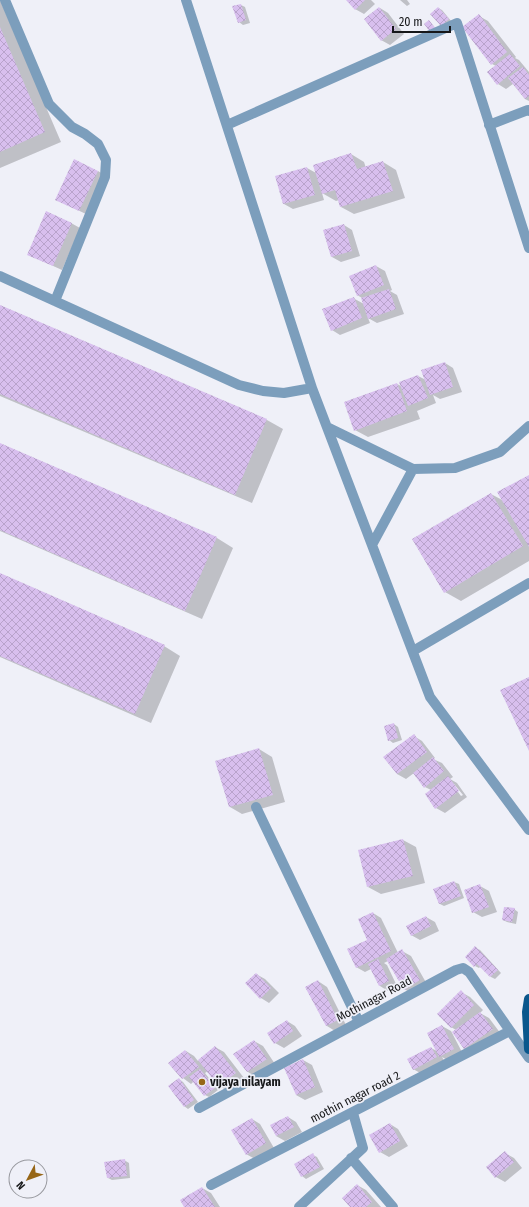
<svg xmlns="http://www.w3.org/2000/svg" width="529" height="1207" viewBox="0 0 529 1207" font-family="'Fira Sans Condensed',sans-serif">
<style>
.shadow{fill:#0003;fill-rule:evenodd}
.building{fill:url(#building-cross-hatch)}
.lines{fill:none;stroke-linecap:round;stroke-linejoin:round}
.minor{stroke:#7c9ebc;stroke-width:10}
.major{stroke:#0a578c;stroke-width:10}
.poi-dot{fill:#966617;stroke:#eff0f8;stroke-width:1.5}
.labels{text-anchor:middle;stroke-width:3.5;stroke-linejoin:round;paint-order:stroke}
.street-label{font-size:12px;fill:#161719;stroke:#eff0f8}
.poi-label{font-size:12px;font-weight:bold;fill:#161719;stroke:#eff0f8;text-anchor:start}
</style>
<defs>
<pattern id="building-cross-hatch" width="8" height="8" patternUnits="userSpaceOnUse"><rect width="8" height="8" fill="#d8bfee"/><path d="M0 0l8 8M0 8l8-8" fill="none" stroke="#b9a3cc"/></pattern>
</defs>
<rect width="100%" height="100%" fill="#eff0f8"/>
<path class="shadow" d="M0 0 61 142 0 168Z
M347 0H371L375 4 364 14 355 9Z
M400 0H407L410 4 407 6Z
M241 5 245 7 250 23 243 25 239 22Z
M380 8 388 13 404 34 390 45 381 40Z
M438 8 442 10 452 22 446 28Z
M479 16 488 21 516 57 515 58 519 60 529 72V101L525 99 513 84 506 89 498 84 496 66 492 64Z
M351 154 364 162 366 168 383 162 396 170 405 198 354 214 341 207 339 200 336 201 322 193 324 200 293 209 284 204 307 168 316 173Z
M98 171 106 176 88 215 65 204Z
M71 223 80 228 62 270 29 255Z
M344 225 352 230 360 256 341 262 332 257 324 230Z
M376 266 385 271 392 290 390 291 397 295 404 314 377 323 368 318 370 323 340 335 332 330 353 298 364 304 362 298 357 295Z
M0 306 267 420 283 429 252 503 0 396Z
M445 363 453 368 462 392 440 399 433 395 436 403 417 411 420 419 368 437 355 430 397 384 401 386 400 383 418 376 426 380Z
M0 444 217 538 233 548 202 619 0 531Z
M529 476V561L461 601 445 592 491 494 504 501Z
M0 574 164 646 180 656 151 723 0 657Z
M394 724 398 727 402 740 393 743 389 740Z
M414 736 422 741 435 758 433 759 442 763 453 777 450 779 457 783 467 797 445 813 436 808 431 790 425 787 414 773 406 779 397 774ZM452 784H454L463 795 461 796Z
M259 749 272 757 285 802 242 814 230 807Z
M403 840 416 847 425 883 381 894 368 887Z
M454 882 459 884 464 898 444 906 440 904 434 890Z
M480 886 489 891 497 912 482 917 473 912Z
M514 909 518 912 516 924 507 922 503 920Z
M373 913 381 918 398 953 402 951 411 956 428 986 413 994 404 989 388 961 384 963 387 965 397 986 388 991 380 986 371 969 365 972 356 967 369 940Z
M426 917 435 922 439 931 420 940 411 935Z
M476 948 480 950 501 973 495 979 491 977 481 966 479 968 475 966Z
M256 974 265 979 279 993 269 1003 261 998Z
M318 981 327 987 346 1025 335 1031 327 1026Z
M461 992 470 997 483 1010 480 1013 489 1018 501 1034 473 1054 465 1049 456 1030 451 1027Z
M287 1021 295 1026 302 1036 284 1048 275 1043Z
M442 1026 451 1031 463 1054 449 1061 442 1057 445 1062 422 1074 413 1069 431 1048 437 1051Z
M254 1041 263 1046 275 1064 256 1077 248 1072 235 1054Z
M215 1047 224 1052 244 1078 228 1091 219 1086 208 1071 205 1073 218 1090 209 1097 205 1095 194 1081 191 1084 183 1078 186 1051 194 1056 198 1061Z
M303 1060 312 1065 323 1092 305 1100 296 1095Z
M179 1079 183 1082 198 1102 188 1109 184 1106Z
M288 1117 296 1122 302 1132 285 1141 276 1136Z
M252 1119 260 1124 274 1148 255 1159 246 1154Z
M390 1124 398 1129 408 1146 389 1157 380 1152Z
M505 1153 514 1158 522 1168 505 1182 496 1177Z
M313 1155 317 1157 324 1169 306 1179 302 1176Z
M124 1160 129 1163 130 1178 112 1180 108 1178Z
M357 1185 366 1190 381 1207H352Z
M202 1188 211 1193 220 1207H185Z"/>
<path class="building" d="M346 0H365L355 10Z
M241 4 246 20 238 23 232 6Z
M379 7 396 29 381 41 364 19Z
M438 7 449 19 441 26 430 14Z
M479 14 507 52 491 65 462 27Z
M429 20 436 29 431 33 424 24Z
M0 27 45 132 0 152Z
M510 54 520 66 497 85 487 72Z
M523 67 529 75V96L525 99 508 78Z
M351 153 357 169 383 161 393 191 340 207 335 190 322 194 313 165Z
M74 159 98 171 79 211 55 200Z
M307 167 315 195 283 204 275 176Z
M46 211 72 223 53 266 27 255Z
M344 224 352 251 331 257 323 230Z
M376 265 384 285 357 296 349 276Z
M389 289 396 309 368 319 361 298Z
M354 297 362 318 331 331 322 309Z
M0 305 267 419 235 495 0 394Z
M445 362 453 387 430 395 421 370Z
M418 375 428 398 408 406 399 382Z
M397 383 407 411 354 431 344 402Z
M0 443 217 537 185 611 0 530Z
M529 475V547L497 492Z
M491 493 523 546 444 593 412 539Z
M0 573 165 645 135 714 0 656Z
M529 677V751L500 690Z
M394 723 398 738 388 741 384 726Z
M414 734 427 752 397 774 383 757Z
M259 748 273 795 229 807 215 761Z
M433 757 444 771 424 788 413 773Z
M448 776 459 791 435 809 425 794Z
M403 839 413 876 367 887 358 850Z
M454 881 461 896 439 904 433 889Z
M480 884 489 907 472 913 464 890Z
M504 907 515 908 512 922 502 920Z
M373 912 391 951 356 968 347 949 367 940 358 919Z
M426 916 431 926 411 936 406 926Z
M475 946 498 970 490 977 477 964 474 967 465 957Z
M402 949 420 980 404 990 386 959Z
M378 959 389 981 379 986 368 964Z
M256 973 271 988 260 999 245 983Z
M318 980 338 1020 326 1026 305 987Z
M461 990 474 1005 451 1028 437 1014Z
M480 1012 493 1029 464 1049 452 1032Z
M287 1020 293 1031 274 1044 267 1033Z
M442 1025 454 1049 439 1057 427 1033Z
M254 1040 267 1059 247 1072 233 1054Z
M215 1046 236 1073 218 1086 198 1060Z
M431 1047 437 1057 413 1070 407 1059Z
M185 1050 199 1067 182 1079 168 1063Z
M303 1059 315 1087 296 1095 284 1068Z
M200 1069 215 1088 204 1096 189 1077Z
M179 1078 194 1100 184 1107 168 1086Z
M288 1116 294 1127 276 1136 270 1125Z
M252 1118 266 1143 246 1155 231 1130Z
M390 1123 400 1141 379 1153 369 1135Z
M505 1151 514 1162 495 1178 486 1167Z
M313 1153 320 1167 301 1177 294 1164Z
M125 1159 127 1176 107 1178 104 1162Z
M357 1184 372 1202 366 1207H350L342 1198Z
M202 1187 215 1207H184L180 1200Z"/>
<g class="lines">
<path class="minor" d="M5 0 49 104 72 127 85 134 98 144 106 160 105 177 55 301
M186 0 312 388 430 697 529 830
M227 125 457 23 529 248
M489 125 528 110 529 111
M0 276 239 385 263 391 284 393 312 388
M327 427 413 469 372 545
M413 469 455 468 500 452 529 426
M413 651 529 583
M256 807 359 1022
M199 1108 456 970 463 968 469 972 529 1058
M351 1158 393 1207
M211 1185 510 1031
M299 1207 363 1148 353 1113"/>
<path class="major" d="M529 999 527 1012 529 1049"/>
</g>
<circle class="poi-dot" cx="202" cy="1082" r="4"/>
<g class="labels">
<g class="street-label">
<text transform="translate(374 999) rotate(-28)" y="4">Mothinagar Road</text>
<text transform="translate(355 1097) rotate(-27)" y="4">mothin nagar road 2</text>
</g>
<g class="poi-label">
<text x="210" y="1086">vijaya nilayam</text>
</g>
</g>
<g transform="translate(28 1179) rotate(229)"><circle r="19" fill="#eff0f8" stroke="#98999f"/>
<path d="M0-3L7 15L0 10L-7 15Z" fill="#966617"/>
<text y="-6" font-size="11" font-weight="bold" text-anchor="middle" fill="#161719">N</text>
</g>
<path d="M393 26v6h57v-6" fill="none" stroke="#161719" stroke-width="2"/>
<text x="399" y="26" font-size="12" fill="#161719" stroke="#eff0f8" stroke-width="3" paint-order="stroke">20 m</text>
</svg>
